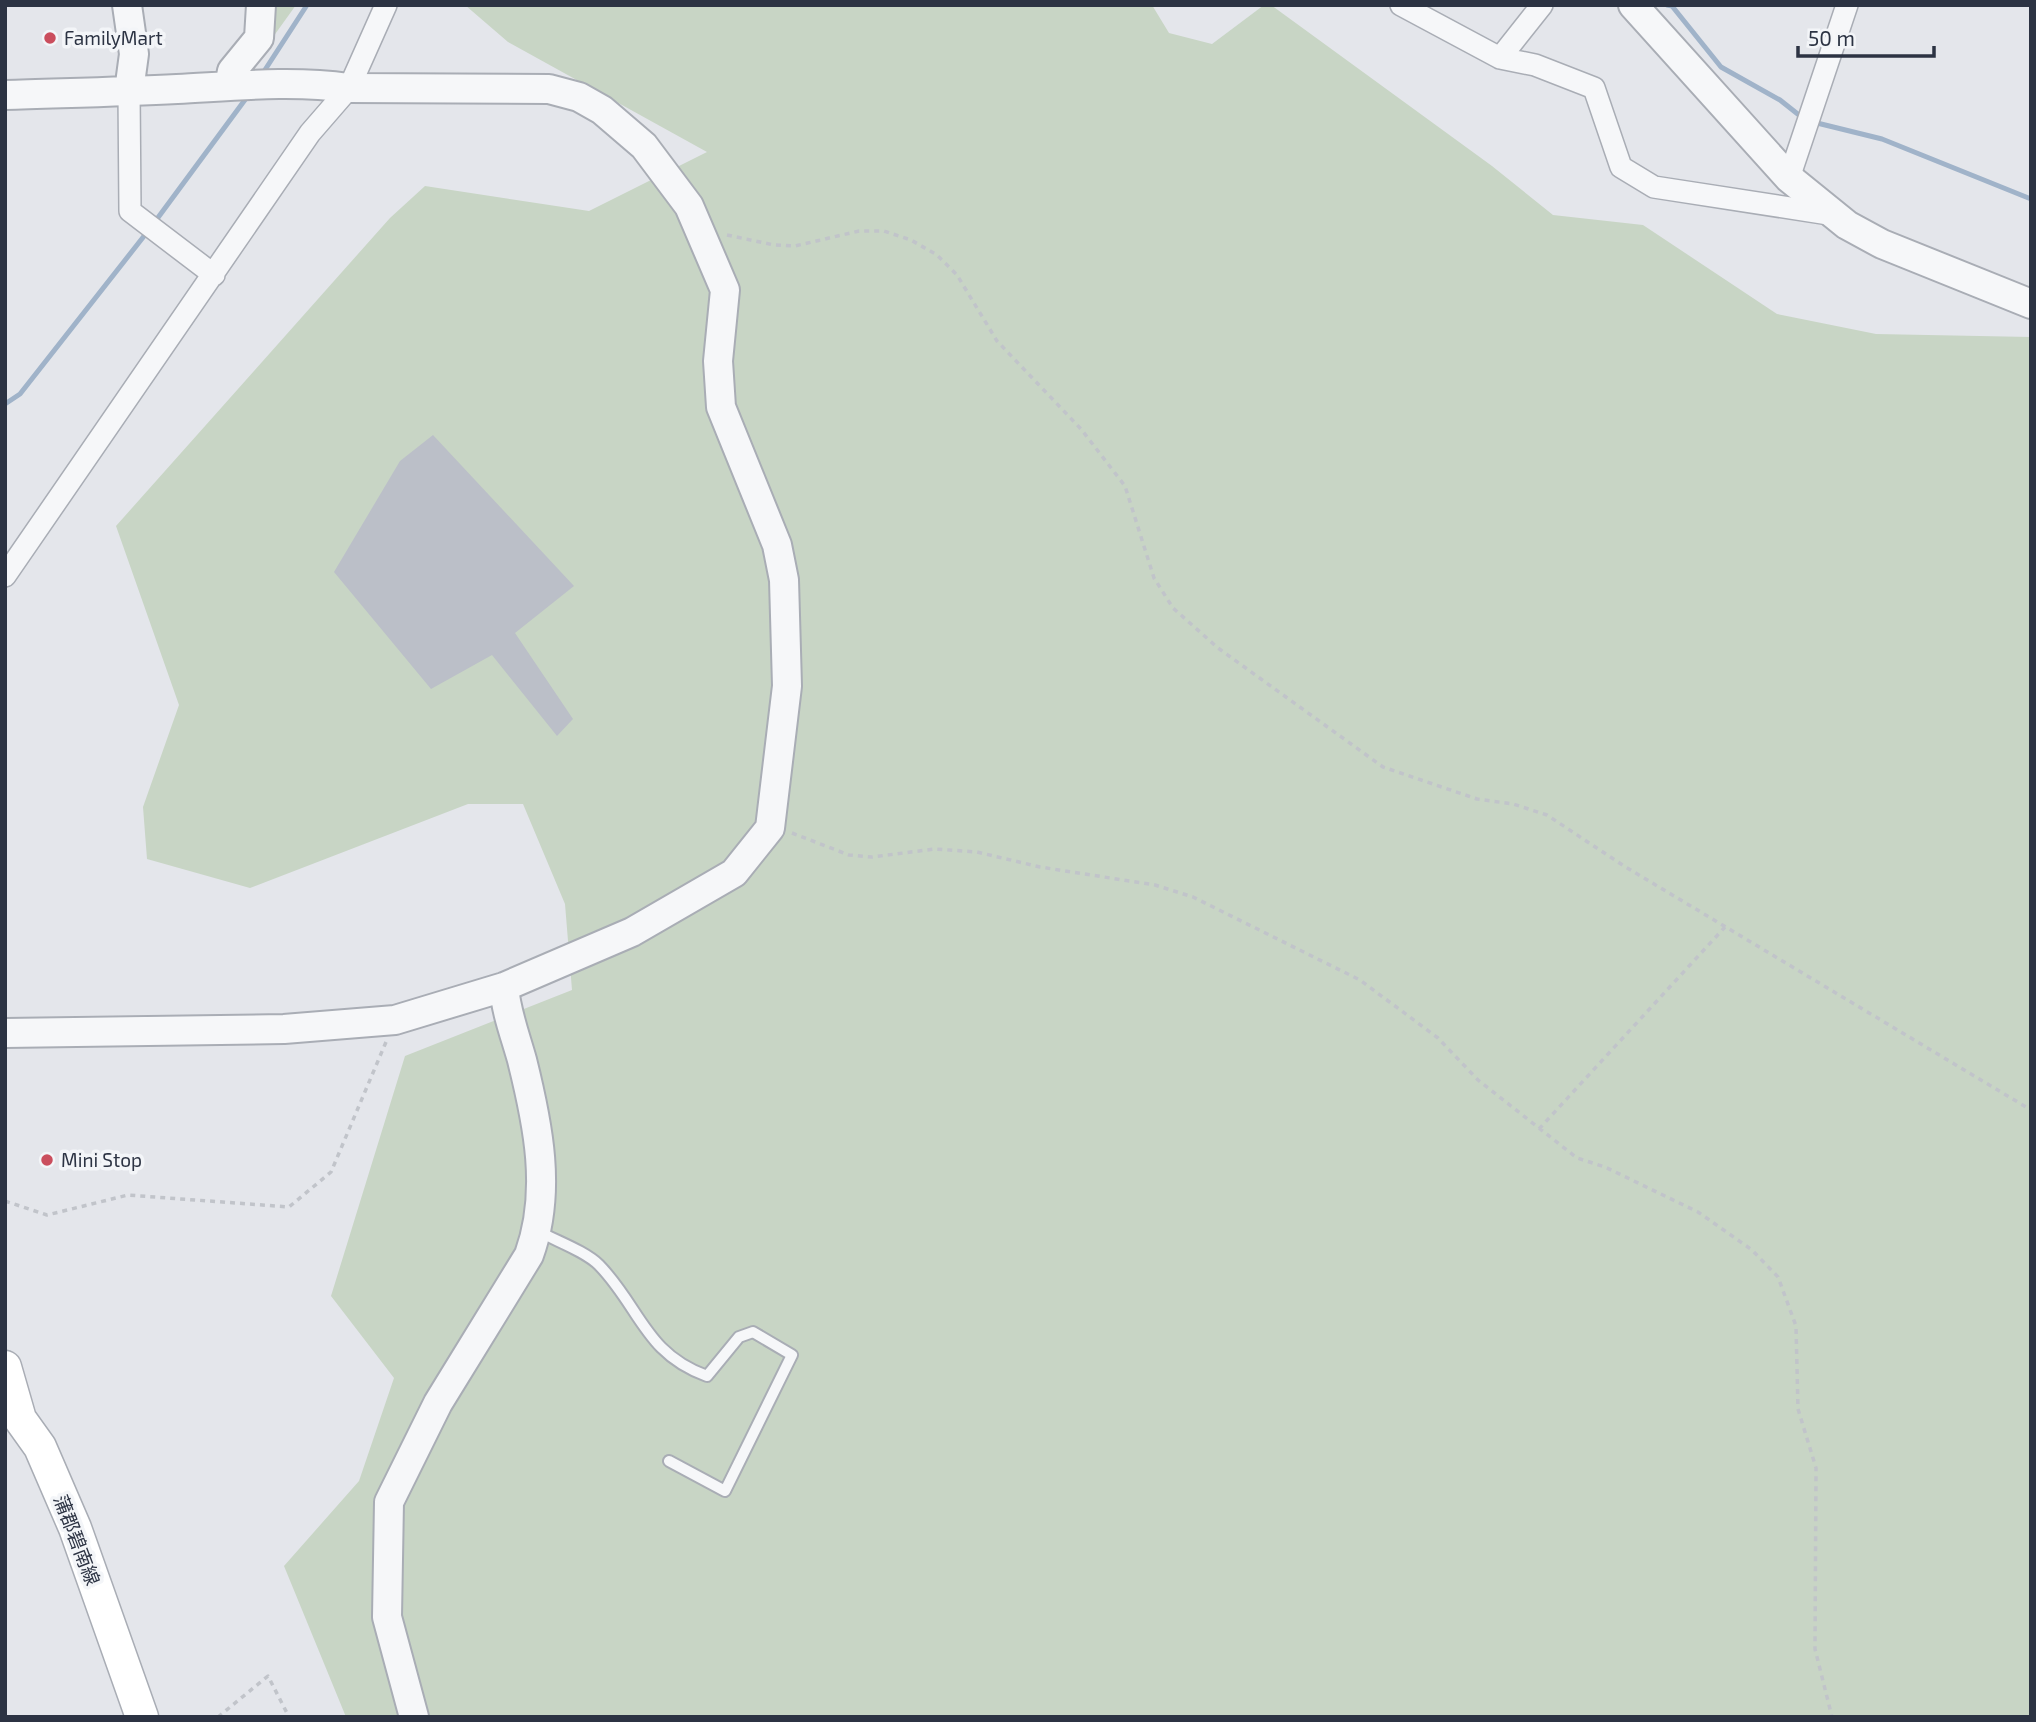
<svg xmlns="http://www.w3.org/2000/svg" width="2036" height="1722" viewBox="0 0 2036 1722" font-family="'Exo 2','Noto Sans JP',sans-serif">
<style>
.green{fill:#c8d5c5}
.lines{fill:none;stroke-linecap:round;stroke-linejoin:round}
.stream{stroke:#a0b3c9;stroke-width:5}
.building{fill:#bbbfc8}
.service-casing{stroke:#a9adb5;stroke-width:14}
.minor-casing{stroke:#a9adb5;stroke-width:24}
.tertiary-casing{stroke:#a9adb5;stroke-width:32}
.secondary-casing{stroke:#a9adb5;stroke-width:35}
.path{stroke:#c1c4ca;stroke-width:3.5;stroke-dasharray:5 5;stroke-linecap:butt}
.service{stroke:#f6f7f9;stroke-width:10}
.minor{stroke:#f6f7f9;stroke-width:21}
.tertiary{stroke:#f6f7f9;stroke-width:28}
.secondary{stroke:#fff;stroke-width:32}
.poi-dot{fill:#ca4e5d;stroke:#f3f5f8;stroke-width:2.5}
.labels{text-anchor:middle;stroke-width:7;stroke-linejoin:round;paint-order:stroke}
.poi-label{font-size:19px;fill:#2c3343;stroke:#f3f5f8;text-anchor:start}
.street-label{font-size:19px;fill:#2c3343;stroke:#f3f5f8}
</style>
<rect width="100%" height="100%" fill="#e4e6eb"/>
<path class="green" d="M271 5H296L268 44Z
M465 5H1152L1169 33 1212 44 1264 5H1271L1492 166 1553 215 1643 225 1777 314 1876 334 2031 337V1717H346L284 1566 359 1481 394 1378 331 1296 405 1056 572 990 565 904 523 804H468L250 888 147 859 143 807 179 705 116 526 390 218 425 186 589 211 707 152 508 42Z"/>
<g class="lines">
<path class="stream" d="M1667 5 1672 6 1721 67 1780 100 1804 119
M261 76 307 5
M1813 122 1882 139 2031 199
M154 223 250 93
M5 404 20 394 148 231"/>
</g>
<path class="building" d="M433 435 574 586 515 633 573 719 557 736 492 655 431 689 334 572 400 461Z"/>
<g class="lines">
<g class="service-casing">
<path id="service" d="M538 1231C556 1241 585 1251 599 1265 640 1307 645 1354 707 1376L739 1337 753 1332 792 1355 725 1491 669 1461"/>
</g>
<g class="minor-casing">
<path id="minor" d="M1401 5 1500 58 1542 5
M1500 58 1535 65 1594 88 1621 167 1654 187 1835 215
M129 91 130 211 214 275
M1789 178 1847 5
M5 576 310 133 349 88 386 5"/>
</g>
<g class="tertiary-casing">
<path id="tertiary" d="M127 5 134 54 129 91
M1633 5 1789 178 1847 225 1882 244 2031 304
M229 86 232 71 259 38 261 5
M5 95C63 93 120 92 177 89 235 86 292 80 349 88L549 89 579 97 602 110 644 146 689 206 725 290 718 361 721 407 777 545 784 580 787 686 770 828 734 873 632 932 504 987 395 1020 284 1029 5 1033
M414 1717 387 1617 389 1502 438 1403 529 1255C552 1192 538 1124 522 1060 515 1035 506 1012 504 987"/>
</g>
<g class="secondary-casing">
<path id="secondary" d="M5 1367 20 1419 40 1447 75 1528 142 1717"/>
</g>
<path class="path" d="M727 235 774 245 795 246 859 231H884L911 240 937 255 957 275 997 341 1081 429 1125 486 1154 578 1173 608 1218 648 1383 767 1477 799 1513 804 1547 815 1624 866 2031 1110
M792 833 849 855 872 857 935 849 977 852 1040 867 1155 885 1193 897 1360 980 1438 1038 1478 1080 1577 1158 1605 1167 1698 1212 1752 1250 1778 1277 1796 1326 1798 1409 1816 1468 1815 1649 1832 1717
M1539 1129 1725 927
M5 1201 47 1215 128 1195 289 1207 331 1172 386 1042
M218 1717 268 1676 289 1717"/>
<use href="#service" class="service"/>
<use href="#minor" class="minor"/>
<use href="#tertiary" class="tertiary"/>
<use href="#secondary" class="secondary"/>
</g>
<g class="poi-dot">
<circle cx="50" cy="38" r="7"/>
<circle cx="47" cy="1160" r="7"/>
</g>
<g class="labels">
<g class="poi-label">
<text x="64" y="45">FamilyMart</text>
<text x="61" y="1167">Mini Stop</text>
</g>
<g class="street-label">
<text transform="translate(77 1540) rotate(69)" y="7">蒲郡碧南線</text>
</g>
</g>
<rect width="2036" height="1722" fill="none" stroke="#2c3343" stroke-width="14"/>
<path d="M1798 46v10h136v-10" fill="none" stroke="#2c3343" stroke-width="3.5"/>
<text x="1808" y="46" font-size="21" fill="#2c3343" stroke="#f3f5f8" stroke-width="5" paint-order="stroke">50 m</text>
</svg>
